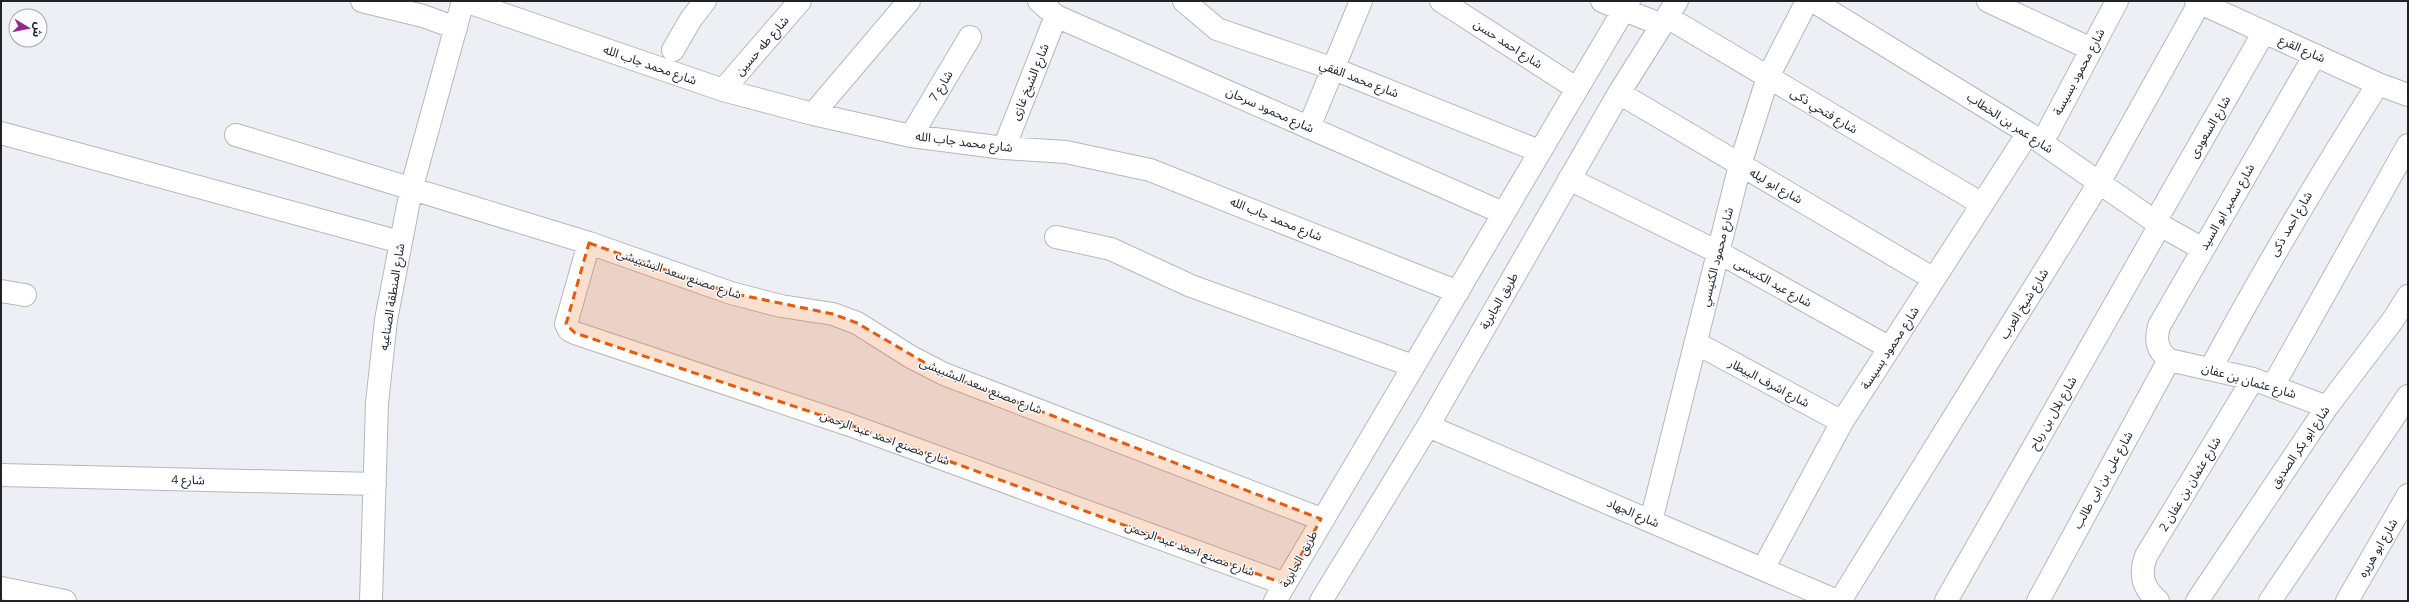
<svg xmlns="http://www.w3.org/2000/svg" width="2409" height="602" viewBox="0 0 2409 602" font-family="'Open Sans','Noto Sans Arabic',sans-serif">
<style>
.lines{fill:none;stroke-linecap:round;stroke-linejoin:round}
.minor-casing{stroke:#b6b7bd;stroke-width:24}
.minor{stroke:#fff;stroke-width:22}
.marked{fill:#e8590c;fill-opacity:0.2;stroke:#e8590c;stroke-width:3;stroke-dasharray:8 5;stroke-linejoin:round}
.labels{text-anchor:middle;stroke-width:3;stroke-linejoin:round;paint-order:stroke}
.street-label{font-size:12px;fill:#212224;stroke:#fcfcff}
</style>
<rect width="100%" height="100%" fill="#edeff5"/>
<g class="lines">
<g class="minor-casing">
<path id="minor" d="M362 1 423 16 456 28
M465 1 723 90 813 114 911 136 1004 148 1066 152 1150 170 1458 292
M1039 1 1056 16 1503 213
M1184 1 1217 29 1334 69 1539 151
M1441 1 1576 88
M1602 1 1662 25
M1813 1 2028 133 2160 225 2203 249
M1988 1 2091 49
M2196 1 2378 84 2408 95
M1667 17 1982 204
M673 50 691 19 705 1
M2315 55 2159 326C2155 341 2157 350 2169 360L2253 379 2327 407
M723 90 800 1
M1619 93 1934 279
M813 114 909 1
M1309 127 1361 1
M1 133 400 242
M236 135 589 243 731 293 781 306 833 314 857 323 911 357 944 374 1321 519
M911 136 970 37
M2042 143 2117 1
M1004 148 1056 16
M1569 179 1718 252 1890 348
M2155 222 2264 32
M1056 237 1111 249 1191 286 1413 366
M589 243 566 324 569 330 575 333 850 425 1285 584
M1 291 25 295
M1696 343 1842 422
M2211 368C2263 271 2319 177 2378 84
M2273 386 2408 145
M1428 426 1837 601
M1 475 375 484
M1651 521 1740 165 1768 77 1807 1
M1763 569 1842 422 2028 133
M1 588 65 601
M371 601 377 403 386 320 411 190 463 1
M1275 601 1629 1
M1321 601 1428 426 1619 93 1677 1
M1840 601 2099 183 2200 2
M1946 601 2160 225
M2038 601 2169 360
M2158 601C2143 588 2139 575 2146 556L2253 379
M2197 601 2327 407 2393 320 2408 296
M2270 601 2408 396
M2347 601 2408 495"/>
</g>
<use href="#minor" class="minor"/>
</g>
<path class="marked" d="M589 243 731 293 833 314 857 323 944 374 1321 519 1285 584 850 425 575 333 566 324Z"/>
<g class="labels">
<g class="street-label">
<text transform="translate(1508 44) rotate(33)" y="4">شارع احمد حسن</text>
<text transform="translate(762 46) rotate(-49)" y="4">شارع طه حسين</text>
<text transform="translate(2302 49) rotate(24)" y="4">شارع القرع</text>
<text transform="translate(650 65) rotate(19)" y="4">شارع محمد جاب الله</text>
<text transform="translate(2079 72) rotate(-62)" y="4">شارع محمود بسيسة</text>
<text transform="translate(1359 79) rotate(21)" y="4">شارع محمد الفقي</text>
<text transform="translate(1030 82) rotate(-68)" y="4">شارع الشيخ غازى</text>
<text transform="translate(941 86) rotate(-59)" y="4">شارع 7</text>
<text transform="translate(1270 110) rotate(24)" y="4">شارع محمود سرحان</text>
<text transform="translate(1824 111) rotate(31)" y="4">شارع فتحي ذكى</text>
<text transform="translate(2010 123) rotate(33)" y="4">شارع عمر بن الخطاب</text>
<text transform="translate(2210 127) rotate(-60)" y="4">شارع السعودى</text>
<text transform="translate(964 142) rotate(7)" y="4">شارع محمد جاب الله</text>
<text transform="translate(1776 186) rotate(30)" y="4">شارع ابو ليله</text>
<text transform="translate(2227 207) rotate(-60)" y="4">شارع سمير ابو السيد</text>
<text transform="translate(1276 219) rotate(22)" y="4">شارع محمد جاب الله</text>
<text transform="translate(2291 224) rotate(-60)" y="4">شارع احمد ذكى</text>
<text transform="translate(1717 257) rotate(-76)" y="4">شارع محمود الكنيسي</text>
<text transform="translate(679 274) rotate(19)" y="4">شارع مصنع سعد البشبيشى</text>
<text transform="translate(1773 283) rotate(29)" y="4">شارع عيد الكنيسى</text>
<text transform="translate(392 297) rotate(-81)" y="4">شارع المنطقة الصناعيه</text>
<text transform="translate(1499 301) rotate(-60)" y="4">طريق الجابرية</text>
<text transform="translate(2024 304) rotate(-58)" y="4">شارع شيخ العرب</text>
<text transform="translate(1890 348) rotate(-57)" y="4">شارع محمود بسيسة</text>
<text transform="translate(2249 381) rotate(16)" y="4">شارع عثمان بن عفان</text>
<text transform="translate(1769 383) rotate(28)" y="4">شارع اشرف البيطار</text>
<text transform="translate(981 386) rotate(22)" y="4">شارع مصنع سعد البشبيشى</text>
<text transform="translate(2053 413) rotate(-60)" y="4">شارع بلال بن رباح</text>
<text transform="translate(885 438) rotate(20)" y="4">شارع مصنع احمد عبد الرحمن</text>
<text transform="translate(2300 447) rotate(-56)" y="4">شارع ابو بكر الصديق</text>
<text transform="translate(188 480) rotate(1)" y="4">شارع 4</text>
<text transform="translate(2103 480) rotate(-61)" y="4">شارع على بن ابى طالب</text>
<text transform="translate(2190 484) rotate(-59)" y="4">شارع عثمان بن عفان 2</text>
<text transform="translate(1633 513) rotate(23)" y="4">شارع الجهاد</text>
<text transform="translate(2378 548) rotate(-60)" y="4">شارع ابو هريره</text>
<text transform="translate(1190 549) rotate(20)" y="4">شارع مصنع احمد عبد الرحمن</text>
<text transform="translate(1299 559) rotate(-61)" y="4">طريق الجابرية</text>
</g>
</g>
<rect width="2409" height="602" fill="none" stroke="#212224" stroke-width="4"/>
<g transform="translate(28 28) rotate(100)"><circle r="19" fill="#fcfcff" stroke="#a4a5a7"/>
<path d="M0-3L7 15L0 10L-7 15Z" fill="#92298d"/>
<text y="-6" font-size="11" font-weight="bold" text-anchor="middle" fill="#212224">ش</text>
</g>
</svg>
